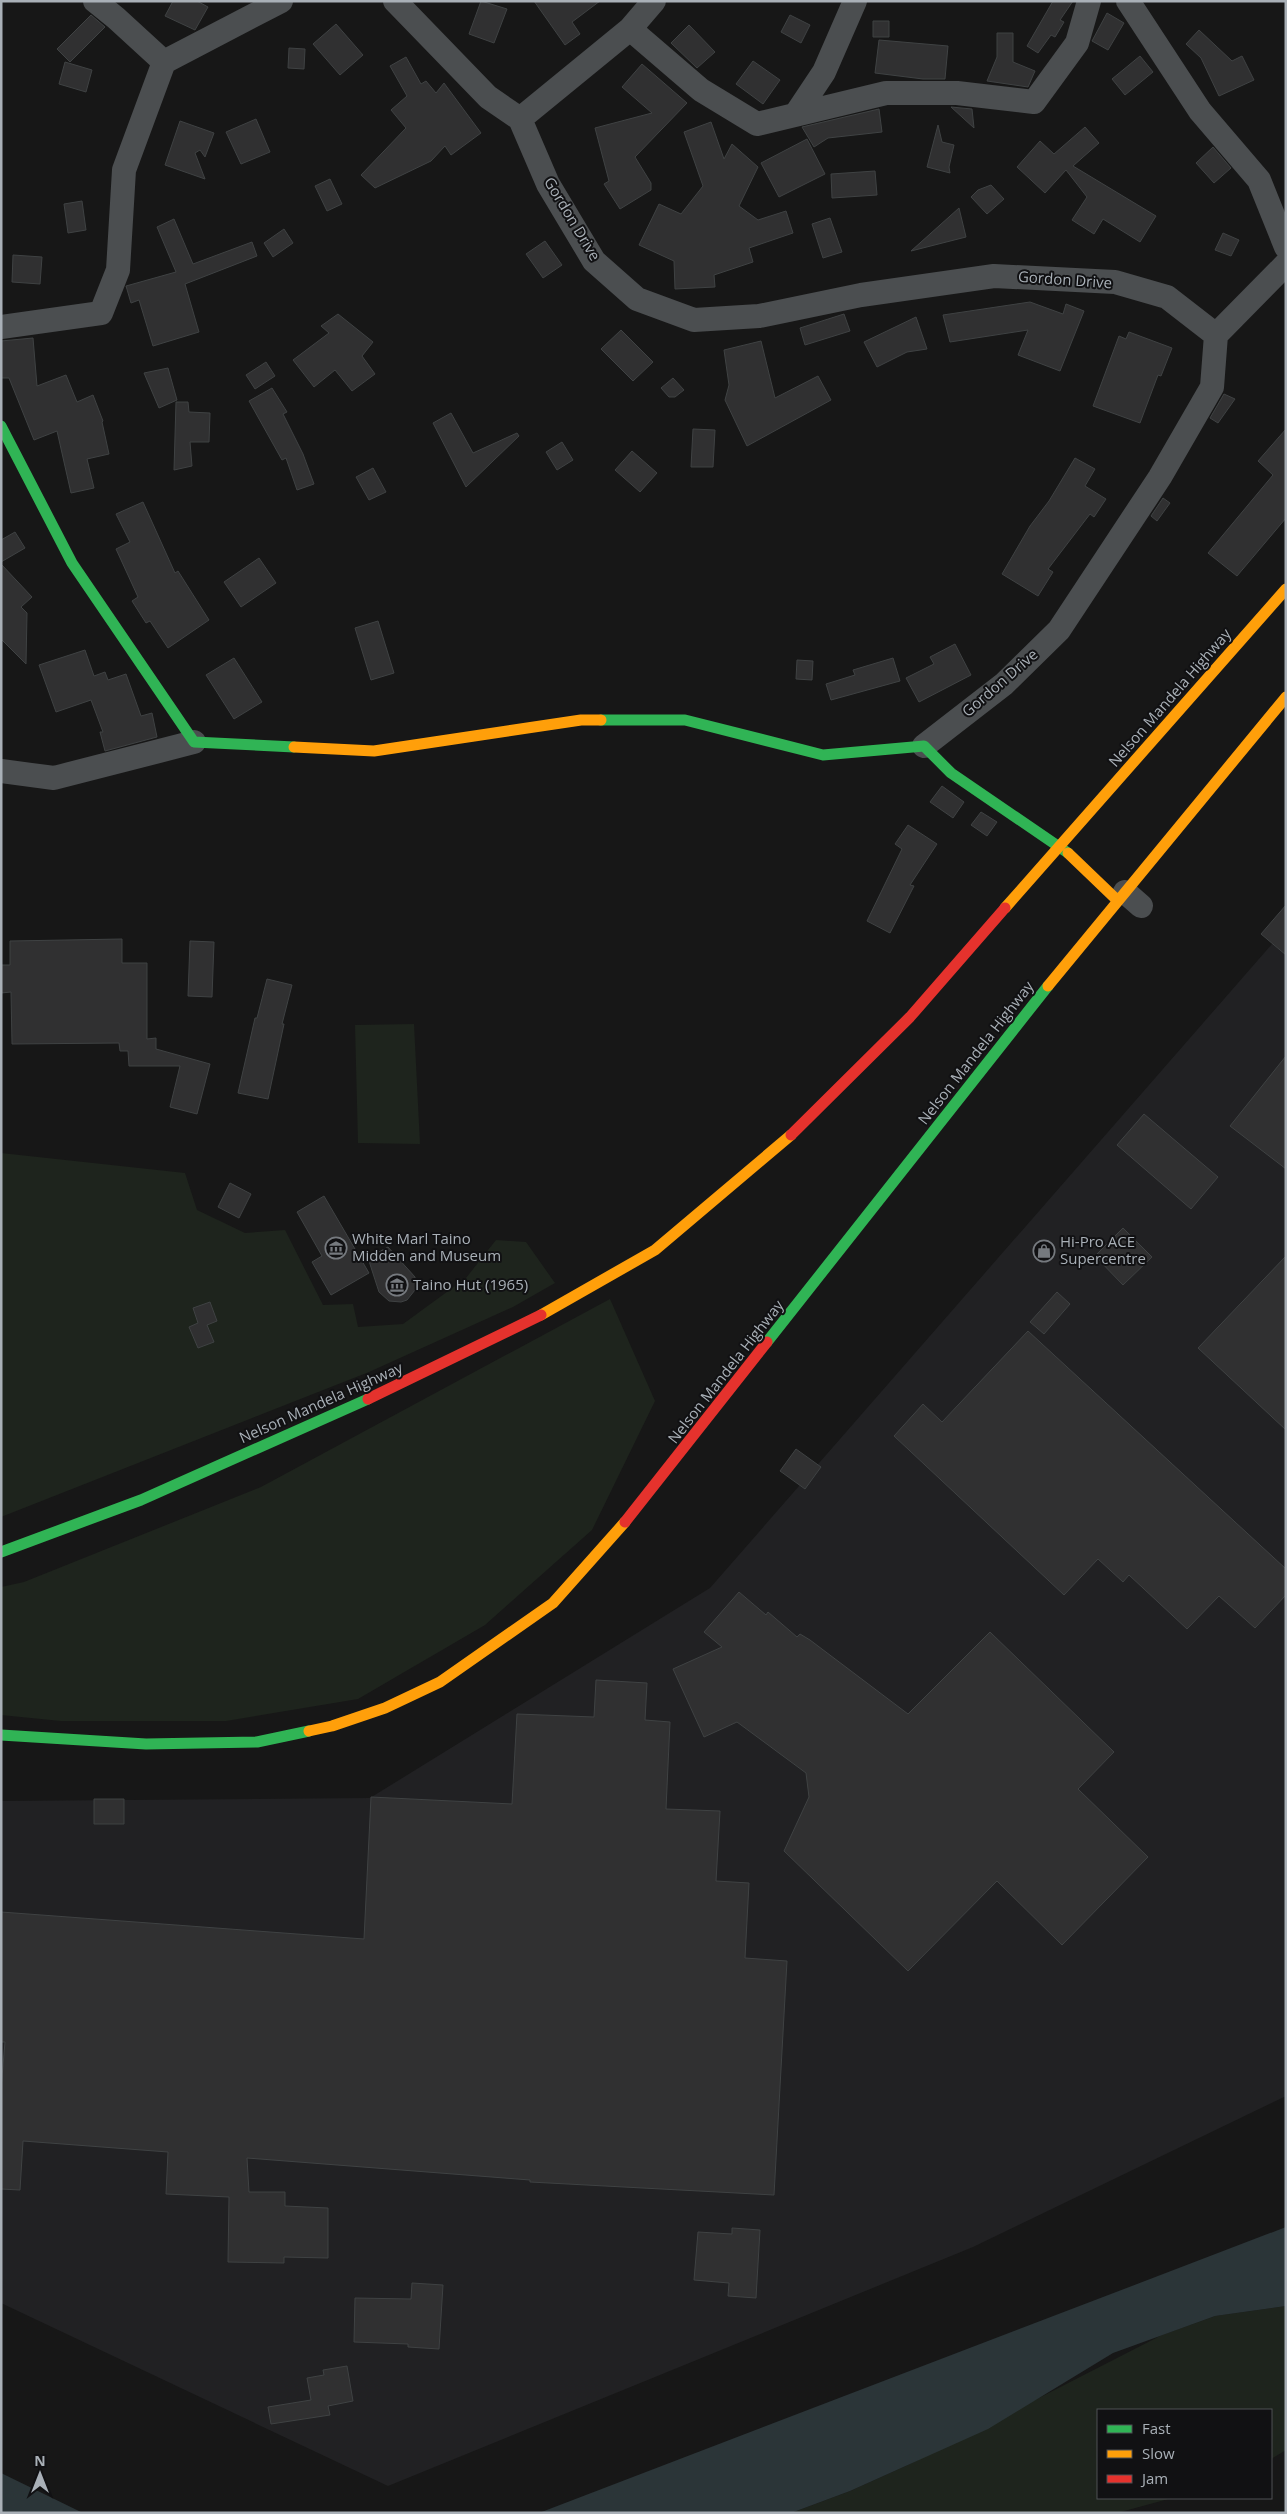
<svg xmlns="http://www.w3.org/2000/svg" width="1287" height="2514" viewBox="0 0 1287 2514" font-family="'Open Sans',sans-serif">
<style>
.built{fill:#212123}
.green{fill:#1e241d}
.water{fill:#2b3538}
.building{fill:#303031;stroke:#3f4243}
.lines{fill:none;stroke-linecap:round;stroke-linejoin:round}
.street{stroke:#4b4e50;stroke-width:24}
.fast{stroke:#30b455;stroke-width:11}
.slow{stroke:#ff9f0a;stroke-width:11}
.jam{stroke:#e5322d;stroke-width:11}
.labels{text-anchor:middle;stroke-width:4;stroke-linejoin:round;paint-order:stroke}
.street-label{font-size:15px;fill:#a9b0b7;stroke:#111113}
.poi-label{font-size:15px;fill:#a9b0b7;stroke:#111113;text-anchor:start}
</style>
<rect width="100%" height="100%" fill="#171717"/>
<path class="built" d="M1286 928V2096L973 2247 388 2486 1 2303V1801L370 1798 710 1588Z"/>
<path class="green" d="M414 1024 420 1144 358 1143 355 1025Z
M1 1153 185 1173 197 1210 245 1233 285 1230 323 1305 353 1304 358 1327 403 1324 466 1278 496 1240 526 1242 555 1283 513 1307 369 1372 1 1517Z
M610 1299 655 1401 592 1530 485 1625 358 1699 226 1721H61L1 1715V1587L24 1582 261 1487Z
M1286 2306V2450L1271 2459V2410H1098V2498H1172L1117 2513H791L850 2491 910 2464 1162 2335 1215 2316Z"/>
<path class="water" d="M1286 2227V2306L1215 2316 1113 2353 988 2429 850 2491 791 2513H539Z
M1 2473 83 2513H1Z"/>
<path class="building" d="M173 1H197L208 7 195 30 165 16Z
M481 1 507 9 494 43 469 34Z
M534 1H600L572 22 580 34 565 45Z
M1053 1H1073L1060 20 1064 22 1055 37 1051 35 1038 53 1027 46Z
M1107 13 1124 23 1108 50 1092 41Z
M91 15 105 27 70 62 57 49Z
M790 15 810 25 801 43 781 32Z
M873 21H889V37H873Z
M336 24 363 55 340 75 313 44Z
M689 25 715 52 697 68 671 43Z
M1199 30 1232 61 1242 56 1254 80 1219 96 1201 58 1186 44Z
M997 33H1013V62L1035 71 1028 87 987 81 997 57Z
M879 40 948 46 945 79H923L875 73Z
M289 48 305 49 304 69 288 68Z
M1140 56 1153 72 1125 95 1112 79Z
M406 57 421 84 426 81 436 93 444 83 481 133 451 155 445 146 431 161 375 188 361 175 406 128 391 110 407 96 390 66Z
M753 61 780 80 763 104 736 84Z
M65 62 92 70 86 92 59 84Z
M642 64 687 103 635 157 651 183V190L620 209 604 184 609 181 595 128 652 113 622 87Z
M951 107 972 109 974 128Z
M879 109 882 132 828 138 814 147 802 127Z
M256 119 270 152 241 164 226 132Z
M180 121 214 133 205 157 200 150 195 153 205 179 165 165Z
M711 122 724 159 732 144 758 167 739 206 758 220 786 211 793 233 749 248 753 262 714 275 715 287 675 289 674 261 639 245 659 204 681 214 703 186 684 132Z
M938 125 942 142 954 145 949 167 950 173 927 167Z
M1085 127 1099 143 1073 166 1156 216 1140 242 1103 219 1094 234 1072 220 1087 197 1066 170 1045 193 1017 167 1040 141 1054 154Z
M807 139 825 174 779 197 761 163Z
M1213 147 1231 168 1214 183 1196 163Z
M875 171 877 195 832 198 831 174Z
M330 179 342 204 327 211 315 186Z
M991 185 1004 199 987 214 971 197 978 190Z
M82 201 86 230 68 233 64 204Z
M959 208 966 237 911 251Z
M830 218 842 252 823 258 812 224Z
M174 219 193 264 252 242 257 256 185 284 199 332 153 346 139 300 131 303 126 286 176 272 157 227Z
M284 229 293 243 273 257 264 243Z
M1223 233 1239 240 1231 256 1215 250Z
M545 241 562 265 543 278 526 254Z
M13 255 42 257 40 284 12 282Z
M1030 302 1063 314 1066 304 1084 311 1060 371 1018 355 1028 330 950 342 943 315Z
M338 314 373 342 362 356 375 374 352 391 335 370 314 387 293 360 329 333 321 326Z
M844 314 850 331 805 345 800 328Z
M916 317 927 349 907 352 877 367 864 342Z
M621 330 653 362 633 381 601 349Z
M1129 332 1172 348 1161 376 1158 375 1140 423 1093 406 1119 336 1126 339Z
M33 338 37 386 66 375 77 402 93 395 103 421 102 422 109 454 87 459 94 488 71 493 57 431 34 440 9 378H1V341Z
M761 341 775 398 818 376 831 400 747 446 725 400 729 385 724 350Z
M266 362 275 376 255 389 246 375Z
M168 368 177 400 159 408 144 373Z
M673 378 684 390 675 397H669L661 388Z
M272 388 287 412 283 414 303 454 314 484 297 490 286 458 282 460 249 401Z
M1224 394 1235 399 1218 423 1210 418Z
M176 402H188L189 412 210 413 209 442H190L192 466 174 470Z
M451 413 473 453 517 433 519 436 466 487 433 423Z
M693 429 715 430 713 467H691Z
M1286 429V518L1237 576 1208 553 1273 475 1258 461Z
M562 442 573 460 557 470 546 452Z
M632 451 657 473 640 492 615 470Z
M1075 458 1095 469 1085 486 1106 499 1094 517 1090 514 1048 569 1053 572 1038 596 1002 574 1030 526 1049 501Z
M373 468 386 492 369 500 356 477Z
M1163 498 1170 503 1157 521 1151 516Z
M143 502 175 573 178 571 209 620 168 648 150 621 146 623 132 601 138 597 116 549 130 542 116 514Z
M15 532 25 548 1 562V540Z
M259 558 276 583 241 607 224 582Z
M1 564 32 597 21 607 27 613 26 664 1 639Z
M378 621 394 673 371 680 355 628Z
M955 644 971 675 919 702 906 678 934 664 930 657Z
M85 650 94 676 105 672 108 680 126 674 141 716 152 713 157 737 105 751 100 732H103L91 700 56 712 39 665Z
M234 658 262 702 234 719 206 675Z
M893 658 900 681 831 700 826 684 855 675 853 670Z
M797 660 813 661 812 680 796 679Z
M942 786 964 802 953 818 930 802Z
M981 812 997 822 987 836 971 825Z
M908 825 937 844 910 885 914 886 890 933 867 921 902 849 895 844Z
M1286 905V955L1261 934Z
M122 939V963H147V1039L156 1038V1049L210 1064 197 1114 170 1107 180 1066H129L128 1051H120L119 1043 12 1044 11 992 1 993V965H10V941Z
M190 941 214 942 212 997 188 996Z
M267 979 292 985 282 1024H284L268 1099 238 1093 255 1018H257Z
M1286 1056V1169L1230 1126Z
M1144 1114 1218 1177 1191 1209 1117 1145Z
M230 1183 251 1194 239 1218 218 1207Z
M324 1196 369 1273 331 1295 312 1262 322 1256 297 1212Z
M1123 1228 1152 1257 1123 1285 1095 1256Z
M388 1247 415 1277V1290L407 1300 401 1302 389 1301 379 1292 368 1258Z
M1286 1256V1430L1198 1348Z
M1057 1292 1070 1304 1044 1334 1030 1322Z
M210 1302 217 1321 207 1325 214 1342 198 1348 189 1327 198 1323 193 1308Z
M1028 1331 1286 1569V1595L1255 1628 1219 1596 1187 1629 1129 1575 1123 1582 1098 1559 1064 1595 894 1436 923 1404 942 1422Z
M796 1449 821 1467 805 1489 780 1471Z
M739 1592 766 1615 768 1612 797 1637 800 1634 810 1640 908 1714 990 1632 1114 1752 1078 1789 1148 1857 1062 1945 997 1881 908 1971 784 1851 809 1797 806 1773 737 1722 704 1737 673 1669 722 1647 704 1632Z
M596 1680 647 1683 645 1720 670 1722 666 1809 720 1811 716 1881 749 1883 745 1958 787 1961 774 2195 530 2182V2180L247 2158 249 2192H285V2206L328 2208V2258L284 2257V2263L228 2262 229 2197 166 2194 168 2152 23 2141 20 2190 1 2189V2089L5 2042H1V1912L364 1939 371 1797 512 1804 517 1714 594 1717Z
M94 1799H124V1824H94Z
M732 2228 760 2230 756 2298 728 2296 729 2283 694 2280 698 2232 732 2234Z
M412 2283 443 2285 439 2349 408 2347V2344L354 2342 355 2298 411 2299Z
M347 2366 353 2401 328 2406 330 2415 271 2424 268 2407 311 2400 307 2378 324 2375 323 2370Z"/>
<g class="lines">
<path class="street" d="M95 1 116 18 164 62
M395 1 488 97 520 119
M1128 1 1200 111 1259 180 1286 247
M630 29 701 90 757 124 886 93H957L1034 102 1077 43 1089 1
M796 114 824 72 855 1
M520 119 548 184 594 261 637 299 694 320 759 316 861 295 994 276 1115 282 1167 297 1216 335 1212 387 1160 477 1059 630 1004 684 924 746
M520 119 630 29 654 1
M1 327 101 313 118 270 124 170 164 62 281 1
M1216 335 1286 264
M1 771 54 778 194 742
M1125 892 1141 906"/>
<path class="fast" d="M1 426 72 563 194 742 294 747
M601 720H685L823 755 924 746 951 773 1068 853
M767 1342 1048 986
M1 1552 141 1500 368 1399
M1 1735 146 1744 257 1742 309 1731"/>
<path class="slow" d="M294 747 374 751 581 720H601
M1068 853 1117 900
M1005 908 1286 589
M1048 986 1286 697
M541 1315 655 1250 791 1135
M309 1731 332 1726 385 1708 440 1682 553 1603 625 1522"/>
<path class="jam" d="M791 1135 910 1017 1005 908
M368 1399 541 1315
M625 1522 767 1342"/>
</g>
<defs>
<g id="museum-ring" transform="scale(1.125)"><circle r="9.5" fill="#111113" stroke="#767a7f" stroke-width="1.5"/><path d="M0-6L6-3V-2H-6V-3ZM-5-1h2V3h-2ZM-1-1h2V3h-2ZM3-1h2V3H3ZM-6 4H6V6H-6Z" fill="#767a7f"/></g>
<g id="shop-ring" transform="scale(1.125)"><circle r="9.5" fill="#111113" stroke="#767a7f" stroke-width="1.5"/><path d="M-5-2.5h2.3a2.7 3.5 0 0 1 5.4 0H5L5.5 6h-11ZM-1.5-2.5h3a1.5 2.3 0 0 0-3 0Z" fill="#767a7f"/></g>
</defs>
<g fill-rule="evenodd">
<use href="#museum-ring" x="336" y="1248"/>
<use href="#shop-ring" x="1044" y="1251"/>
<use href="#museum-ring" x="397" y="1285"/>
</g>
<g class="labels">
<g class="street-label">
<text transform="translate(572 219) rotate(59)" y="5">Gordon Drive</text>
<text transform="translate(1065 280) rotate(4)" y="5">Gordon Drive</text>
<text transform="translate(1000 683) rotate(-41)" y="5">Gordon Drive</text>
<text transform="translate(1170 698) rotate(-49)" y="5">Nelson Mandela Highway</text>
<text transform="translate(976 1053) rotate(-52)" y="5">Nelson Mandela Highway</text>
<text transform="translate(726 1372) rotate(-52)" y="5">Nelson Mandela Highway</text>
<text transform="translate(321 1403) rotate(-24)" y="5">Nelson Mandela Highway</text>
</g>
<g class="poi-label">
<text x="352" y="1244">White Marl Taino<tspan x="352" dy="17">Midden and Museum</tspan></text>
<text x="1060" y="1247">Hi-Pro ACE<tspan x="1060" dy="17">Supercentre</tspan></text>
<text x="413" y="1290">Taino Hut (1965)</text>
</g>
</g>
<rect width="1287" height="2514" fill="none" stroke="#a9b0b7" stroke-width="5"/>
<rect x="1097" y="2409" width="175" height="90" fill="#111113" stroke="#4e5155"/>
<rect x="1107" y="2425" width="25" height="8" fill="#30b455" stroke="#4e5155"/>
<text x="1142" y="2434" font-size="15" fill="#a9b0b7">Fast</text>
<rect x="1107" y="2450" width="25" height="8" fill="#ff9f0a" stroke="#4e5155"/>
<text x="1142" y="2459" font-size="15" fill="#a9b0b7">Slow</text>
<rect x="1107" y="2475" width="25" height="8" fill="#e5322d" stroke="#4e5155"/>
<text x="1142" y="2484" font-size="15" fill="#a9b0b7">Jam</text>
<g transform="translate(40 2474)" stroke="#111113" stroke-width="4" paint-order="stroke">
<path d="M0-4L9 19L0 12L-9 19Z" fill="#a9b0b7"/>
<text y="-8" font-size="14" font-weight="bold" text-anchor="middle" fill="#a9b0b7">N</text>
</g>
</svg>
